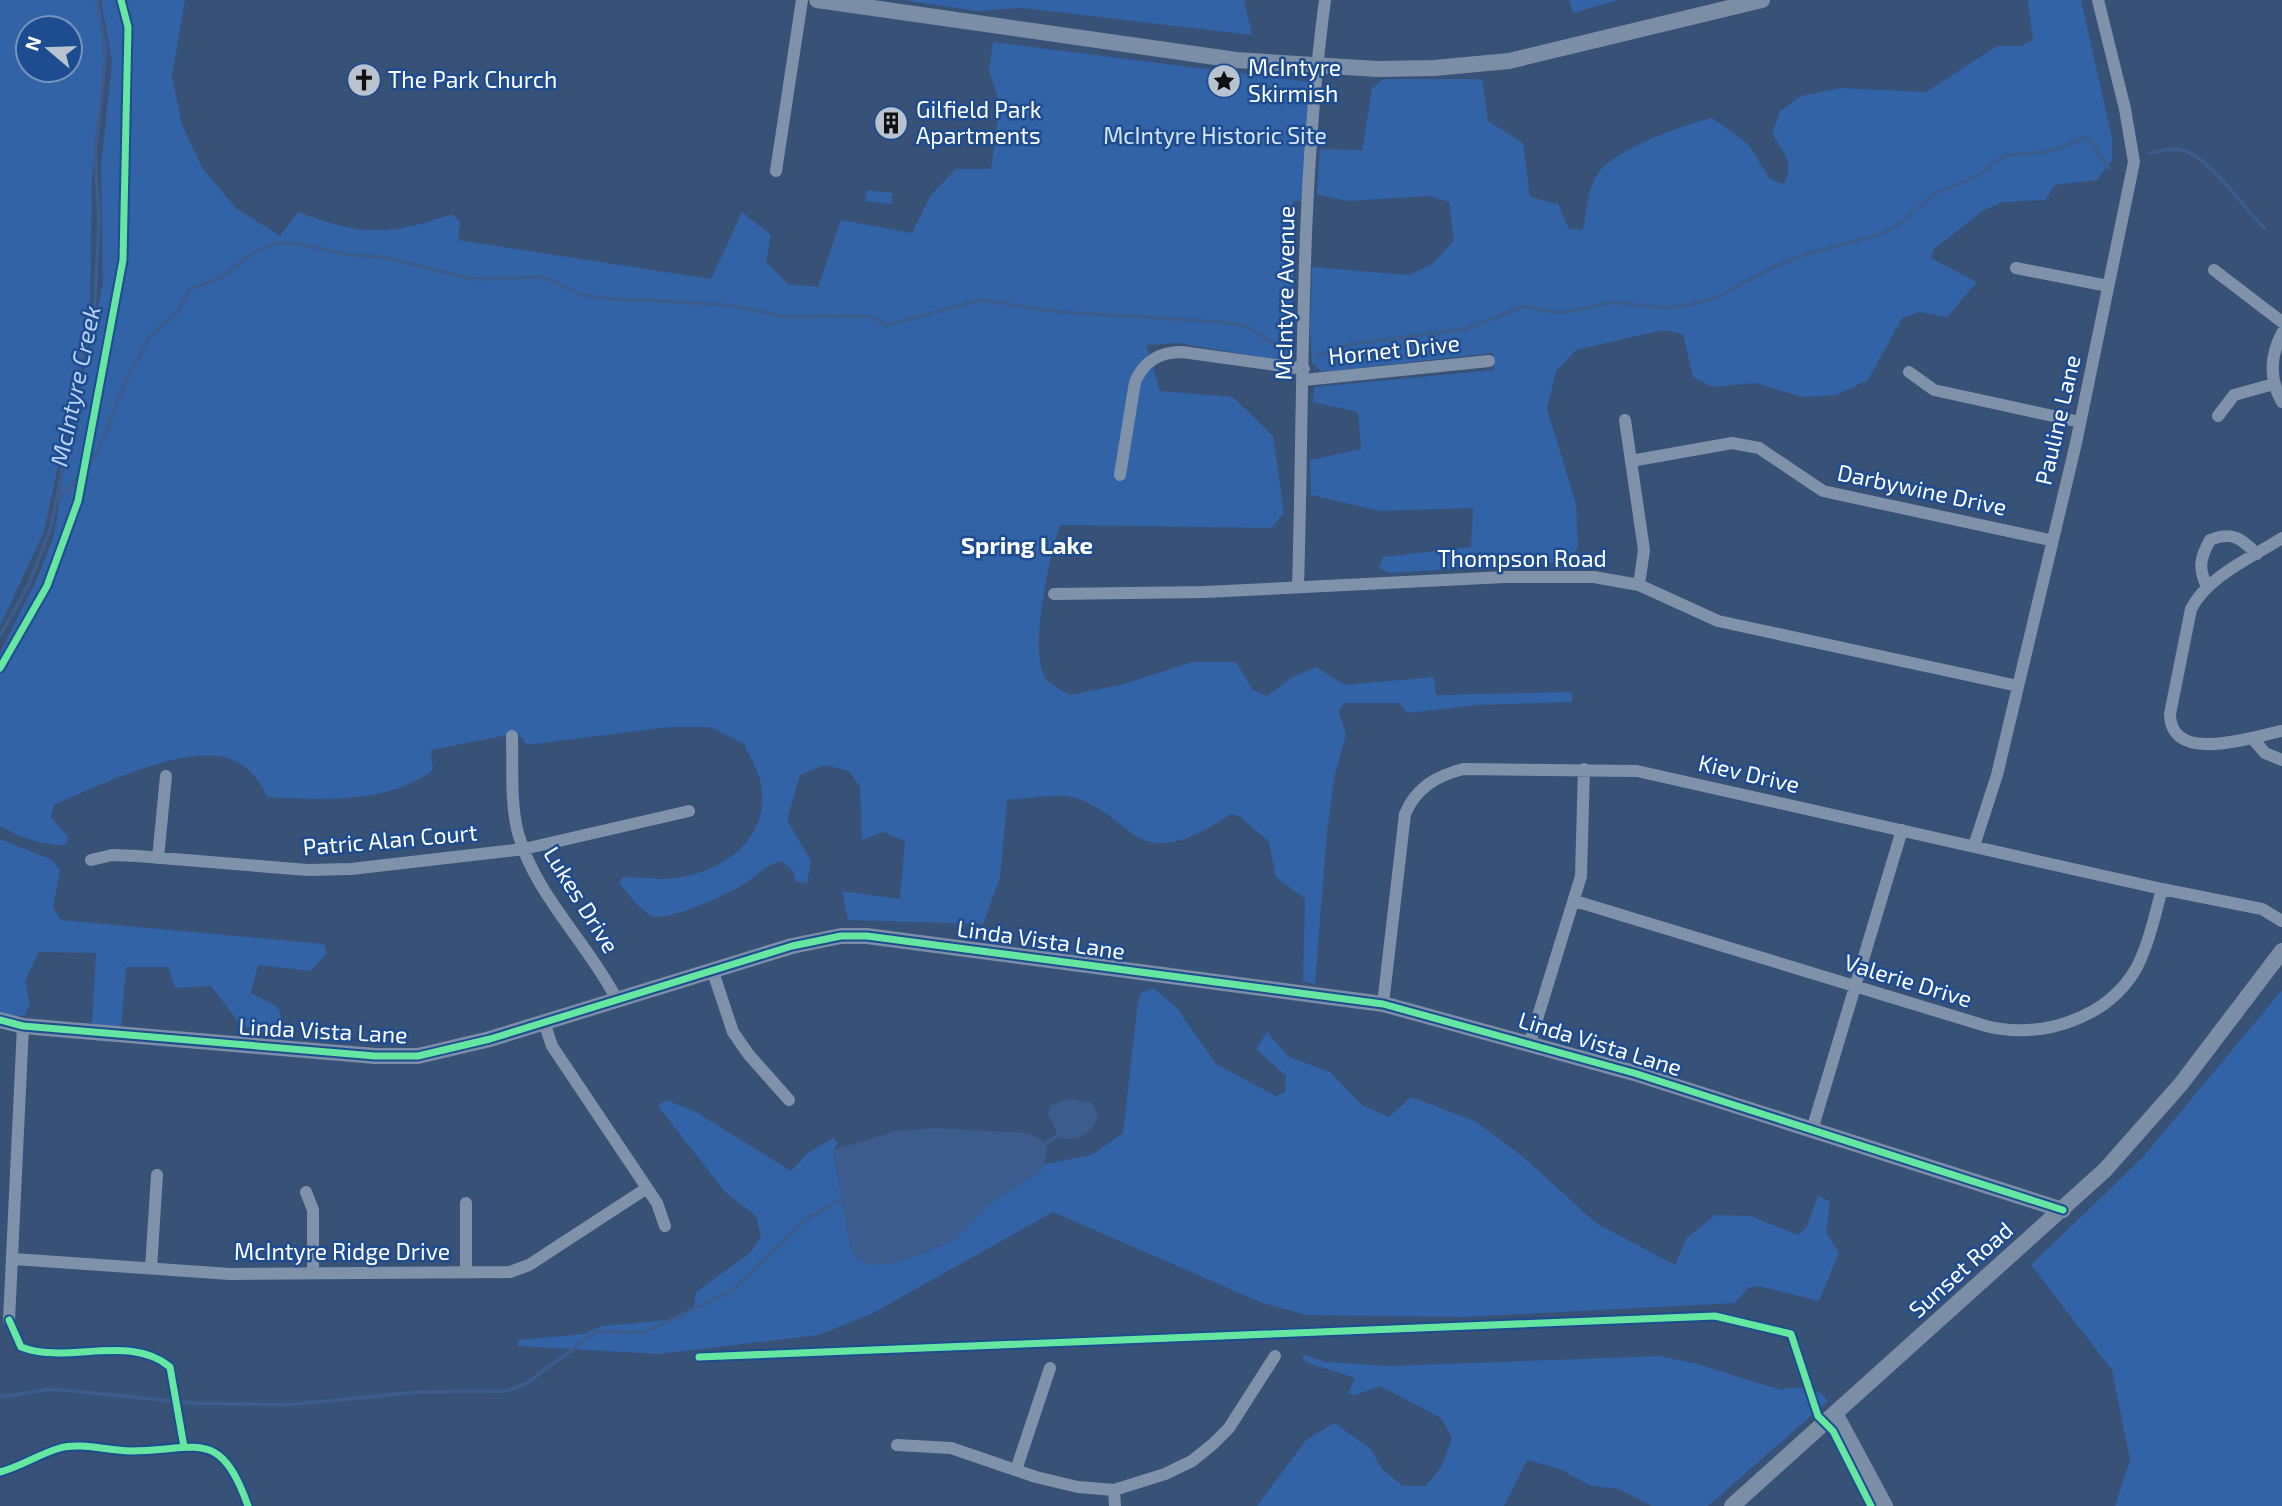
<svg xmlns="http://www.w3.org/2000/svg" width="2282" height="1506" viewBox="0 0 2282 1506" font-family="'Exo 2',sans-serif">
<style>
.green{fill:#3263a6;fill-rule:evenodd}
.water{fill:#3c5c8d}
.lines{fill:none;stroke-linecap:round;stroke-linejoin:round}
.stream{stroke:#3c5c8d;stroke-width:3.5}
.street{stroke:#8092a9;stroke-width:12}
.secondary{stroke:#7c8da6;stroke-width:16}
.cycleway-casing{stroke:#1e4c90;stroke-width:11}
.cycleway{stroke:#66e7a1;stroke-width:7}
.labels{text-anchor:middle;stroke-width:5;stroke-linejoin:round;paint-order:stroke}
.poi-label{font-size:23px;fill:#fff;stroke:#1e4c90;text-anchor:start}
.park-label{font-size:23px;fill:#d4e4fa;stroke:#1e4c90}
.street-label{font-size:23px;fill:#fff;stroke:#1e4c90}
.water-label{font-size:24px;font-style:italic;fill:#bad3f4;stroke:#1e4c90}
.neighbourhood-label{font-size:24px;font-weight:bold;fill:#fff;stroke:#1e4c90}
</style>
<rect width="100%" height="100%" fill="#385176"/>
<path class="green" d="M0 0H95L101 21 104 58 92 179 90 316 44 532 0 626ZM28 28H70V70H28Z
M101 0H185L172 76 182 125 203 169 236 208 280 236 298 212C361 236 389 236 452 214L460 222 458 240 711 279 742 212 771 235 766 262 788 284 818 287 841 220 912 233 931 195 956 169H991L1000 105 989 71 993 42 1310 82 1302 201H1293V363L1179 343 1146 345 1160 391 1233 397 1273 436 1284 513 1271 528 1060 525C1050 552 1027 658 1047 680 1052 686 1063 690 1070 695L1124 684 1192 662H1236L1253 690 1267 696 1294 676 1317 667 1344 685 1434 677 1436 695 1572 692V702L1479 705 1407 713 1399 703H1344L1339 712 1346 734 1334 779 1327 831 1315 984 1303 981 1305 899 1276 877 1269 842 1239 816 1231 814C1207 830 1165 856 1136 836 1116 822 1097 803 1072 797 1053 793 1026 799 1007 800L1000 878 983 924 848 920 842 891 900 899 905 841 883 832 862 840 860 787 849 771 825 765 800 775 787 820 811 861 807 883 796 882 793 871 782 861C764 865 757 877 741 886 726 895 664 924 650 915 638 908 628 893 619 883L622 877C640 877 659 880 677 878 724 871 771 838 761 784 759 771 749 756 744 744L710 727H670L527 745 518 733 431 750 433 770C389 804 320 800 267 797 259 780 249 766 230 759 186 743 95 787 54 805L51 817 68 837 66 845C42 846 20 837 0 826V653L37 579 54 535 67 450 103 284 101 166 112 62Z
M903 0H1244L1252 35 1023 8 977 11Z
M1569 0H1619L1573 13Z
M2028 0H2081L2112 138V160L2097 180 2055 185 2045 200 2003 202 1984 210 1934 249 1931 258 1977 282 1947 317 1919 312 1902 318 1868 380 1836 395 1802 397 1755 383 1712 387 1693 377 1683 334 1663 330 1576 350 1556 371 1547 409 1576 504 1578 548 1567 562 1388 573 1379 568 1383 557 1471 547 1473 508 1380 511 1311 495 1310 460 1361 449 1358 412 1313 402 1314 387 1494 370 1493 353 1322 372 1312 363 1310 330 1312 267 1409 275 1434 263 1454 240 1449 202 1430 196 1347 201 1317 194 1320 149 1362 150 1372 89 1383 79H1482L1488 121 1523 143 1530 197 1558 204 1569 229 1583 230C1587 211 1587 188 1599 172 1616 149 1685 124 1712 118L1748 144 1770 179 1783 184C1796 166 1783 150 1772 134L1780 111 1801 96 1841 88 1926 92 1997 46H2021L2033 40Z
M867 190 893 193 891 204 865 201Z
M0 839 52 860 60 870 53 908 61 920 324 944 327 953 311 971 258 965 251 993 278 1007 284 1030 271 1036 240 1024 211 986 175 988 168 967H126L121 1028 92 1025 96 953 39 952 25 981 30 1004 25 1015 0 1019Z
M1153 988 1176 1007 1216 1064 1276 1096 1285 1092 1286 1076 1256 1049 1267 1032 1289 1057 1330 1072 1362 1105 1389 1117 1411 1097 1475 1121 1521 1155 1596 1223 1675 1265 1686 1239 1715 1215 1750 1216 1798 1235 1807 1227 1818 1195 1830 1202 1826 1232 1839 1253 1819 1301 1759 1286 1748 1288 1735 1303 1464 1317 1306 1315 1260 1302 1053 1212 873 1313 819 1335 659 1354 518 1346V1340L583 1334 602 1326 679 1319 694 1306 696 1292 750 1253 761 1236 756 1216 725 1192 658 1106 666 1100 696 1112 791 1171 808 1153 833 1138 838 1143 833 1151 851 1249 892 1263 921 1254 954 1240 989 1204 1041 1171 1045 1164 1092 1155 1123 1133 1137 1009 1140 994Z
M2282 990V1506H2115L2130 1460 2112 1370 2031 1265 2143 1157Z
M1305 1355 1326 1362 1388 1366 1658 1356 1694 1363 1781 1390C1796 1385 1818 1387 1828 1401L1708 1506H1652L1619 1489 1591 1486 1560 1469 1527 1460 1504 1506H1257L1306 1440 1334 1423 1371 1449 1382 1469 1403 1486H1426L1441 1467 1452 1438 1441 1418 1380 1386 1356 1395 1348 1394 1355 1378 1308 1363 1302 1358Z"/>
<path class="water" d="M1065 1099 1091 1102 1098 1115C1092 1133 1077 1144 1059 1137L1048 1114 1051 1106Z
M936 1128 1028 1133 1047 1143 1045 1164 1041 1171 989 1204 954 1240 921 1254 892 1263 870 1265 859 1260 851 1249 833 1150 897 1131Z"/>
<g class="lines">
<path class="stream" d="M2149 153C2157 152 2167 149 2176 149 2206 150 2243 208 2264 228
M1319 355 1351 344 1466 329 1524 306 1560 313 1615 302 1663 308 1689 305 1718 297 1771 268 1804 255 1881 234 1900 224 1934 194 1976 177 2006 155 2047 152 2088 137 2109 168
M56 502 84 473 98 452 129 374 151 335 175 315 190 289 222 277 255 252 276 243H295L350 255 383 257 473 279 543 277 583 295 603 298 728 305 787 317 870 316 887 325 981 300 1061 312 1221 322 1245 326 1290 353
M0 636 28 586 50 530 61 479 66 422 94 317 99 222 95 153 106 51 97 0
M1045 1144 1061 1133
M0 1397 52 1389 192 1403 286 1405 418 1392 507 1391 527 1383 597 1331 643 1333 732 1291 809 1217 845 1198"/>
<path class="street" d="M776 171 802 0
M2016 268 2108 286
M2214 270 2282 322
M2282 333C2270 356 2269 379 2282 402
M1909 372 1934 390 2080 422
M1304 380 1489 361
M2218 416 2234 395 2274 384
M1625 420 1644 550 1639 585
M1631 461 1732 443 1759 448 1823 491 2050 540
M1120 475 1135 382C1144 361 1159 352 1182 352L1304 369
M2282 538C2251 558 2208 576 2191 609L2170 714C2171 766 2254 736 2282 731
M1298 587C1304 392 1299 194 1325 0
M2207 587C2198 568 2200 558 2210 540 2232 531 2241 538 2257 554
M1054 594 1205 592 1505 577H1594L1639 585 1718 621 2018 686
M512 736C513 768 510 802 518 833 535 895 588 943 617 1000
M2253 739 2265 753 2282 760
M1974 846 1997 775 2076 443 2134 162 2125 109 2098 0
M158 858 166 776
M91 860 112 855 137 856 307 870 351 869 524 849 689 811
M1575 901 1986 1026C2040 1040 2108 1019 2137 967 2149 943 2155 915 2162 889
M712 969 733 1032 749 1055 789 1100
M1383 1004 1405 814C1416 788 1436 776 1463 769L1637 771 2162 889 2262 909 2282 921
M544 1022 552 1046 657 1203 665 1226
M1530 1042 1581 876 1584 769
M1812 1130 1902 830
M306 1192 313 1210V1273
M466 1203V1272
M14 1259 230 1274 510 1272 529 1265 647 1188
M151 1268 157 1175
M9 1320 23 1026
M897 1445 951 1448 1036 1477 1078 1487 1114 1490 1165 1474 1192 1461 1213 1444 1229 1428 1275 1356
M1016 1470 1050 1368
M1114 1490 1115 1506"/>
<path class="secondary" d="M817 0 1236 60 1377 69 1434 68 1509 61 1762 0
M0 1020 23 1026 375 1056H418L490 1039 792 946 841 936H867L1383 1004 1634 1073 2063 1210
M1835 1413 1885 1506
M1732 1506 2105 1170 2181 1084 2282 951"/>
<g class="cycleway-casing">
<path id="cycleway" d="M0 668 47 586 78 501 123 260 128 27 121 0
M0 1020 23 1026 375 1056H418L490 1039 792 946 841 936H867L1383 1004 1634 1073 2063 1210
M9 1320 21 1347C67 1365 129 1333 170 1367L184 1447
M699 1357 1715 1316 1791 1334 1818 1416 1833 1431 1871 1506
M0 1472C22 1466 39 1454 60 1448 80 1442 109 1451 130 1451 197 1451 220 1426 248 1506"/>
</g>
<use href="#cycleway" class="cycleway"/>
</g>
<defs>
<g id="church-disc" transform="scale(1.75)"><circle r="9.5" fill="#b9c2cf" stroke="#1e4c90"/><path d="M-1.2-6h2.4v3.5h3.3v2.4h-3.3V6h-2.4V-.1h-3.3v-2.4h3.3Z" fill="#111"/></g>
<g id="sight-disc" transform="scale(1.75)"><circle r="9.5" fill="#b9c2cf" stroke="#1e4c90"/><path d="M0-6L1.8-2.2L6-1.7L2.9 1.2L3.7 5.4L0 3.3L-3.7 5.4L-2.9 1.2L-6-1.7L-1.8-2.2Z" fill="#111"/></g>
<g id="building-disc" transform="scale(1.75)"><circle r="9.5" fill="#b9c2cf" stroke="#1e4c90"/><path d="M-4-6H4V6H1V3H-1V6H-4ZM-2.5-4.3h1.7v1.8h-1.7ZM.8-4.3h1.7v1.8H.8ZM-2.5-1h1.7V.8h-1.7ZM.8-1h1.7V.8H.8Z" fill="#111"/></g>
</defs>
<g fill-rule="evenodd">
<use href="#church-disc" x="364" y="80"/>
<use href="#sight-disc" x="1224" y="81"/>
<use href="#building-disc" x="891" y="123"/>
</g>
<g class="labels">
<g class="poi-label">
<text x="1248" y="76">McIntyre<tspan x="1248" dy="26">Skirmish</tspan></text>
<text x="388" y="88">The Park Church</text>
<text x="916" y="118">Gilfield Park<tspan x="916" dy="26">Apartments</tspan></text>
</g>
<g class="park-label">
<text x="1215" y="144">McIntyre Historic Site</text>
</g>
<g class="street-label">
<text transform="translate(1285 293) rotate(-89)" y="8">McIntyre Avenue</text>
<text transform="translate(1394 350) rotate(-6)" y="8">Hornet Drive</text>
<text transform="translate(2058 420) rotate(-77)" y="8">Pauline Lane</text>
<text transform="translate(1922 490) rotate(12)" y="8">Darbywine Drive</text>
<text x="1522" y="567">Thompson Road</text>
<text transform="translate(1749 774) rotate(13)" y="8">Kiev Drive</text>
<text transform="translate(390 840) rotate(-5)" y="8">Patric Alan Court</text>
<text transform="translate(581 900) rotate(58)" y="8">Lukes Drive</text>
<text transform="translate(1041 940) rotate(8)" y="8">Linda Vista Lane</text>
<text transform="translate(1908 981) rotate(17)" y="8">Valerie Drive</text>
<text transform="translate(323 1031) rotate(3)" y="8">Linda Vista Lane</text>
<text transform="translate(1600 1044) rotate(17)" y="8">Linda Vista Lane</text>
<text x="342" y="1260">McIntyre Ridge Drive</text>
<text transform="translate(1961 1270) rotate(-42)" y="8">Sunset Road</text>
</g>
<g class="water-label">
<text transform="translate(76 386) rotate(-78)" y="8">McIntyre Creek</text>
</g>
<g class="neighbourhood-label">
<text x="1027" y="554">Spring Lake</text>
</g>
</g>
<g transform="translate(49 49) rotate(289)"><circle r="33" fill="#1e4c90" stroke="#7894bc" stroke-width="2"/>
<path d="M0-5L12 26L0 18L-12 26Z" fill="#b9c2cf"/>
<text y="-10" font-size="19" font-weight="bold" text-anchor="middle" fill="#ffffff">N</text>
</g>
</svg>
